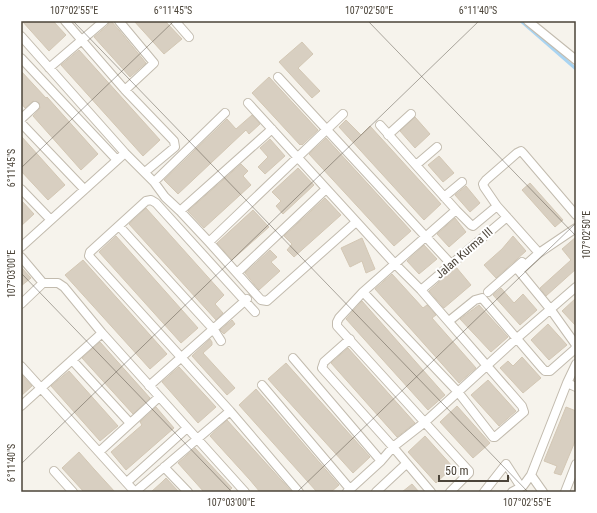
<svg xmlns="http://www.w3.org/2000/svg" width="597" height="513" viewBox="0 0 597 513" font-family="'Roboto Condensed',sans-serif">
<style>
.lines{fill:none;stroke-linecap:round;stroke-linejoin:round}
.stream{stroke:#a9d4f2;stroke-width:3}
.building{fill:#d8cfc1;stroke:#d3c7b4}
.minor-casing{stroke:#c2bbae;stroke-width:10}
.minor{stroke:#fff;stroke-width:8}
.ticks{fill:none;stroke:#4b4439;stroke-width:1;stroke-opacity:0.45}
.labels{text-anchor:middle;stroke-width:4;stroke-linejoin:round;paint-order:stroke}
.street-label{font-size:12px;fill:#4b4439;stroke:#fff}
.neatline{fill:none;stroke:#4b4439;stroke-width:1.5}
.ticks-label{font-size:10px;text-anchor:middle;fill:#4b4439}
</style>
<rect width="100%" height="100%" fill="#f6f3ec"/>
<g class="lines">
<path class="stream" d="M521 21 576 69"/>
</g>
<path class="building" d="M22 21H53L66 35 49 51Z
M109 21H111L119 30 146 63 130 77 94 37 108 25Z
M134 21H165L182 39 164 54Z
M302 42 313 54 298 68 320 91 312 98 279 62Z
M79 50 160 140 143 156 61 65Z
M21 71 46 98 47 97 98 154 81 170 33 116 40 108 39 103 33 101 25 108 21 103Z
M269 77 318 130 302 145 301 144 300 145 252 93Z
M252 115 260 124 249 134 246 130 178 194 164 180 227 119 236 129Z
M415 117 430 134 415 148 400 131Z
M346 120 361 135 370 126 441 204 424 220 339 127Z
M21 136 65 185 48 200 21 171Z
M326 138 411 231 394 246 309 154Z
M270 139 285 156 265 174 258 167 268 157 260 148Z
M439 156 454 173 443 182 428 165Z
M241 164 248 171 243 176 251 185 204 228 188 211Z
M298 168 314 185 283 214 276 206 281 201 272 192Z
M530 183 563 220 555 227 522 190Z
M466 186 480 203 470 212 455 195Z
M325 198 341 215 294 257 287 250 292 244 284 236Z
M21 200 34 214 21 226Z
M146 208 224 295 215 304 223 313 216 320 129 224Z
M253 210 269 227 232 260 217 243Z
M455 218 466 232 449 247 437 234Z
M116 236 198 328 181 343 99 252Z
M513 236 526 251 496 278 484 265 502 249Z
M576 237V269L546 296 540 288 571 260 562 249Z
M362 238 375 269 366 273 362 261 350 267 341 248Z
M424 245 437 259 419 274 407 261Z
M270 250 277 257 271 262 280 271 259 290 245 273Z
M83 260 167 354 150 369 65 275Z
M21 267 31 278 21 286Z
M456 267 471 285 444 308 429 291Z
M392 274 423 308 427 305 436 315 432 318 476 368 459 383 375 289Z
M501 288 514 303 523 294 537 310 520 325 493 295Z
M576 298V326L562 311Z
M362 301 445 395 428 410 346 319Z
M479 305 508 337 491 352 460 319Z
M232 320 235 324 224 334 220 330Z
M548 324 567 345 549 360 531 340Z
M210 339 212 342V345L203 353 235 388 227 395 192 356Z
M100 342 150 398 133 414 82 358Z
M348 348 415 423 397 437 331 363Z
M522 357 541 378 523 393 500 368 508 361 513 366Z
M286 363 370 457 353 473 268 379Z
M179 367 216 407 198 423 162 382Z
M69 371 118 426 100 441 51 386Z
M21 374 32 386 21 396Z
M488 380 516 411 499 426 471 395Z
M256 389 339 485 331 492H317L239 405Z
M457 406 490 443 473 458 440 422Z
M156 407 174 428 126 470 111 452 142 425 140 422Z
M566 407 576 411V439L561 475 554 473 557 466 544 461Z
M227 420 263 460 292 492H260L250 480 210 436Z
M425 436 453 467 436 483 408 452Z
M195 448 232 488 228 492H204L178 463Z
M79 452 94 469 115 492H84L62 468Z
M166 478 179 492H151L162 482Z
M412 484 419 492H402Z"/>
<g class="lines">
<g class="minor-casing">
<path id="minor" d="M65 21 125 90 174 141 175 147 145 172
M119 21 154 63 125 90
M175 21 189 37
M528 21 576 60
M21 36 125 153 154 182 165 197 180 211 209 242 261 300 267 301 356 222
M21 58 117 160
M49 68 104 21
M278 77 451 264
M248 103 395 264 421 290 522 406 524 412 495 437H493L458 392 363 292
M21 119 35 106
M21 123 84 189
M380 125 456 210 471 225 473 226 497 206
M388 135 411 114
M416 165 437 147
M154 182 225 113
M21 189 50 219
M444 197 462 182
M180 211 272 129
M119 226 214 330 221 341
M209 242 343 114
M21 247 125 153
M539 253 497 206 484 187 483 184 486 180 517 153 521 151 523 153 576 215
M21 257 43 283 21 304
M237 273 326 189
M43 283H58L64 287 102 333 245 492
M421 290 507 217
M488 292 522 262
M255 312 156 203 151 200 146 201 90 252 89 256 230 411 299 492
M449 321 475 300 482 298 542 368 545 371H550L575 349 576 345 551 310 519 271 539 253 576 228
M350 339 324 362 322 368 393 447 431 492
M293 358 381 461
M72 360 130 423
M21 366 135 492
M567 383 576 387
M262 385 350 489
M149 386 247 299
M21 406 102 333
M99 452 159 397
M164 467 188 492
M54 471 73 492
M531 475 543 492
M127 482 187 428
M135 492 230 411
M347 492 381 461 393 447 425 422 516 339 576 287
M376 492 406 464
M450 492 469 473V471L337 326V322L339 318 363 292 456 210
M484 492 506 464 521 487
M512 492 523 486 531 475 567 383 576 364
M565 492 576 464"/>
</g>
<use href="#minor" class="minor"/>
</g>
<path class="ticks" d="M73 21 528 492M368 21 576 236M21 168 174 21M21 273 232 492M21 464 479 21M297 492 576 223"/>
<g class="labels">
<g class="street-label">
<text transform="translate(464 253) rotate(-41)" y="4">Jalan Kurma III</text>
</g>
</g>
<rect width="597" height="513" fill="none" stroke="#ffffff" stroke-width="44"/>
<path d="M439 475v6h69v-6" fill="none" stroke="#4b4439" stroke-width="2"/>
<text x="445" y="475" font-size="12" fill="#4b4439" stroke="#ffffff" stroke-width="3" paint-order="stroke">50 m</text>
<rect x="22" y="22" width="553" height="469" class="neatline"/>
<g class="ticks-label">
<text x="74" y="14">107°02'55"E</text>
<text x="173" y="14">6°11'45"S</text>
<text x="369" y="14">107°02'50"E</text>
<text x="478" y="14">6°11'40"S</text>
<text transform="translate(11 168) rotate(-90)" y="4">6°11'45"S</text>
<text transform="translate(586 235) rotate(-90)" y="4">107°02'50"E</text>
<text transform="translate(11 274) rotate(-90)" y="4">107°03'00"E</text>
<text transform="translate(11 463) rotate(-90)" y="4">6°11'40"S</text>
<text x="231" y="506">107°03'00"E</text>
<text x="527" y="506">107°02'55"E</text>
</g>
</svg>
